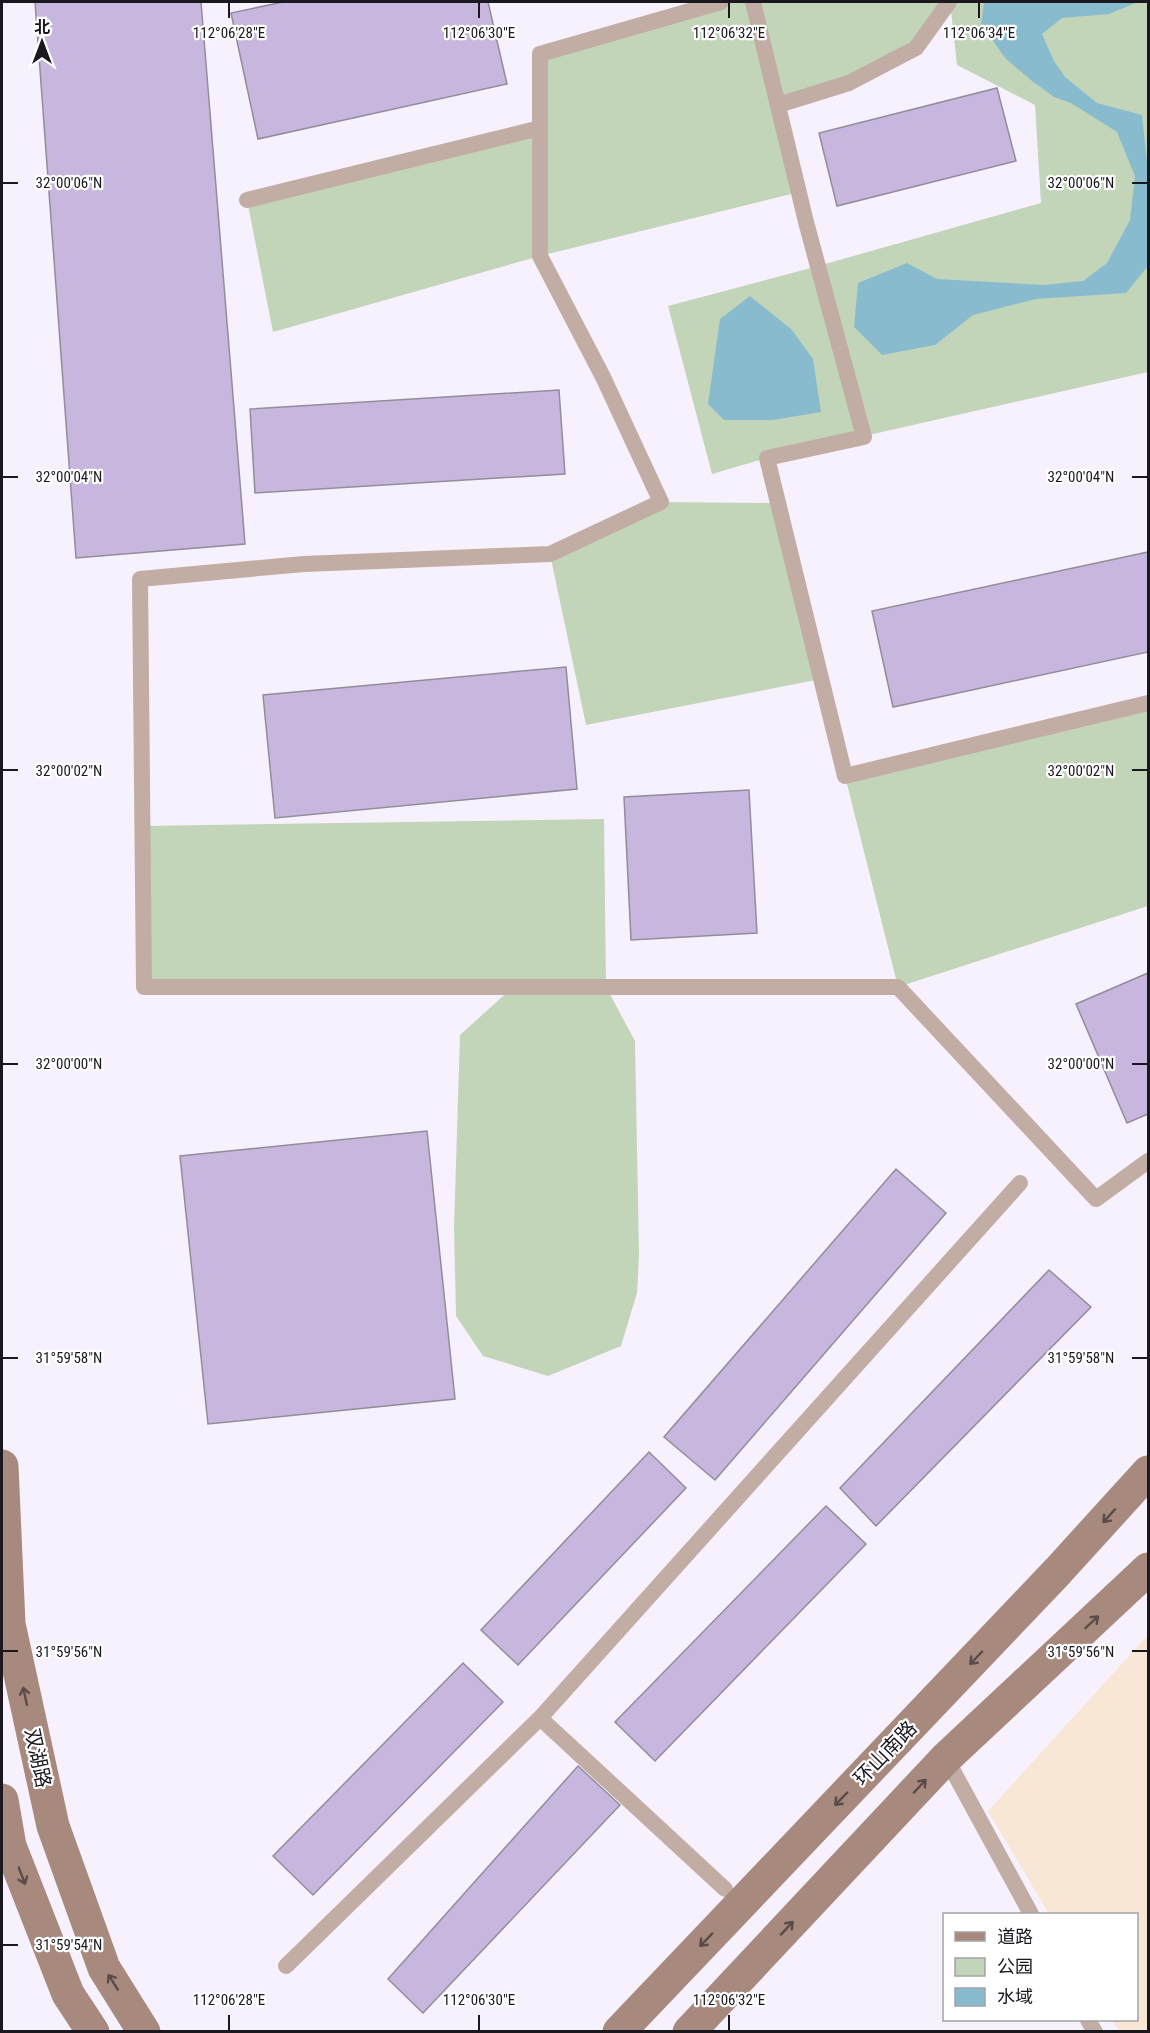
<svg xmlns="http://www.w3.org/2000/svg" width="1150" height="2033" viewBox="0 0 1150 2033" font-family="'Roboto Condensed','Noto Sans SC',sans-serif">
<style>
.commercial{fill:#f8e7d5}
.green{fill:#c2d5b9}
.water{fill:#89bbcf}
.building{fill:#c7b6de;stroke:#928c9b;stroke-width:1.5}
.lines{fill:none;stroke-linecap:round;stroke-linejoin:round}
.service{stroke:#c1ada4;stroke-width:16}
.secondary{stroke:#a78a7d;stroke-width:33}
.oneway{stroke:#594b49}
.ticks{fill:none;stroke:#1a181e;stroke-width:2}
.labels{text-anchor:middle;stroke-width:4.5;stroke-linejoin:round;paint-order:stroke}
.street-label{font-size:20px;fill:#1a181e;stroke:#fff}
.ticks-label{font-size:15px;text-anchor:middle;fill:#1a181e;stroke:#fff;stroke-width:4.5;stroke-linejoin:round;paint-order:stroke}
</style>
<rect width="100%" height="100%" fill="#f7f1fe"/>
<path class="commercial" d="M1148 1635V2031H1119L1112 2020H1136V1914H1049L988 1811Z"/>
<path class="green" d="M721 2H949L916 48 778 105 799 192 540 256 273 332 247 200 540 128V54Z
M950 2H1148V372L767 458 712 474 668 306 818 266 1041 203 1035 105 957 65Z
M661 502 778 503 821 679 586 725 550 554Z
M1148 703V906L898 987 845 776Z
M604 819 606 987 635 1041 639 1255 637 1293 621 1346 548 1376 483 1356 456 1316 454 1227 460 1035 512 988 144 987 142 826Z"/>
<path class="water" d="M984 2H1138L1109 14 1062 18 1042 34 1054 61 1065 77 1097 103 1142 115 1148 171V266L1126 293 1036 299 973 315 935 345 882 355 854 327 858 283 907 263 937 279 1044 285 1083 281 1107 263 1130 220 1135 176 1117 132 1071 103 1054 97 1032 81 1006 59 981 24Z
M750 296 791 329 813 359 821 412 773 420H724L708 404 720 319Z"/>
<path class="building" d="M35 2H201L245 544 76 558Z
M283 2H488L507 84 258 139 231 13Z
M997 88 1016 161 837 206 819 133Z
M559 390 565 474 255 493 250 409Z
M1148 552V652L893 707 872 611Z
M566 667 577 789 275 818 263 695Z
M749 790 757 933 631 940 624 797Z
M1148 973V1114L1127 1123 1076 1004Z
M427 1131 455 1399 208 1424 180 1156Z
M896 1169 946 1213 715 1480 664 1437Z
M1049 1270 1091 1307 876 1526 840 1488Z
M649 1452 686 1488 518 1665 481 1630Z
M826 1506 866 1544 655 1761 615 1722Z
M463 1663 503 1702 313 1895 273 1856Z
M578 1766 620 1805 423 2013 388 1979Z"/>
<g class="lines">
<path class="service" d="M721 2 540 54V256L603 377 661 502 550 554 304 564 140 579 144 987H898L1096 1199 1148 1161
M753 2 806 222 864 437 767 458 845 776 1148 703
M778 105 849 83 916 48 949 2
M247 200 540 128
M540 1718 725 1889
M946 1758 1031 1914
M286 1966 540 1718 1020 1183
M1088 2020 1095 2032"/>
<path class="secondary" d="M2 1466 9 1624 53 1826 104 1968 144 2032
M2 1800 10 1846 68 1994 93 2032
M619 2032 1058 1571 1148 1472
M689 2032 946 1758 1148 1569"/>
</g>
<defs><path id="oneway-shaft" d="M-6 0H5M1.5-3L5.5 0L1.5 3" fill="none" stroke-width="1.6" stroke-linecap="round" stroke-linejoin="round" transform="scale(1.5)"/></defs>
<g class="oneway">
<use href="#oneway-shaft" transform="translate(1109 1516) rotate(132)"/>
<use href="#oneway-shaft" transform="translate(1092 1622) rotate(-43)"/>
<use href="#oneway-shaft" transform="translate(976 1658) rotate(134)"/>
<use href="#oneway-shaft" transform="translate(25 1696) rotate(-102)"/>
<use href="#oneway-shaft" transform="translate(920 1786) rotate(-47)"/>
<use href="#oneway-shaft" transform="translate(841 1799) rotate(134)"/>
<use href="#oneway-shaft" transform="translate(22 1876) rotate(69)"/>
<use href="#oneway-shaft" transform="translate(787 1928) rotate(-47)"/>
<use href="#oneway-shaft" transform="translate(706 1940) rotate(134)"/>
<use href="#oneway-shaft" transform="translate(113 1982) rotate(-122)"/>
</g>
<path class="ticks" d="M229 3V18M479 3V18M729 3V18M979 3V18M3 183H18M1132 183H1147M3 477H18M1132 477H1147M3 770H18M1132 770H1147M3 1064H18M1132 1064H1147M3 1358H18M1132 1358H1147M3 1651H18M1132 1651H1147M3 1945H18M229 2015V2030M479 2015V2030M729 2015V2030"/>
<g class="labels">
<g class="street-label">
<text transform="translate(885 1753) rotate(-46)" y="7">环山南路</text>
<text transform="translate(38 1758) rotate(78)" y="7">双湖路</text>
</g>
</g>
<g class="ticks-label">
<text x="229" y="38">112°06'28"E</text>
<text x="479" y="38">112°06'30"E</text>
<text x="729" y="38">112°06'32"E</text>
<text x="979" y="38">112°06'34"E</text>
<text x="69" y="188">32°00'06"N</text>
<text x="1081" y="188">32°00'06"N</text>
<text x="69" y="482">32°00'04"N</text>
<text x="1081" y="482">32°00'04"N</text>
<text x="69" y="776">32°00'02"N</text>
<text x="1081" y="776">32°00'02"N</text>
<text x="69" y="1069">32°00'00"N</text>
<text x="1081" y="1069">32°00'00"N</text>
<text x="69" y="1363">31°59'58"N</text>
<text x="1081" y="1363">31°59'58"N</text>
<text x="69" y="1657">31°59'56"N</text>
<text x="1081" y="1657">31°59'56"N</text>
<text x="69" y="1950">31°59'54"N</text>
<text x="229" y="2005">112°06'28"E</text>
<text x="479" y="2005">112°06'30"E</text>
<text x="729" y="2005">112°06'32"E</text>
</g>
<rect width="1150" height="2033" fill="none" stroke="#1a181e" stroke-width="6"/>
<rect x="943" y="1913" width="195" height="108" fill="#ffffff" stroke="#a3a3a5" stroke-width="1.5"/>
<rect x="955" y="1932" width="30" height="9" fill="#a78a7d" stroke="#a3a3a5" stroke-width="1.5"/>
<text x="997" y="1943" font-size="18" fill="#1a181e">道路</text>
<rect x="955" y="1958" width="30" height="18" fill="#c2d5b9" stroke="#a3a3a5" stroke-width="1.5"/>
<text x="997" y="1973" font-size="18" fill="#1a181e">公园</text>
<rect x="955" y="1988" width="30" height="18" fill="#89bbcf" stroke="#a3a3a5" stroke-width="1.5"/>
<text x="997" y="2003" font-size="18" fill="#1a181e">水域</text>
<g transform="translate(42 42)" stroke="#ffffff" stroke-width="4.5" paint-order="stroke">
<path d="M0-4.5L10 22L0 15L-10 22Z" fill="#1a181e"/>
<text y="-9" font-size="16" font-weight="bold" text-anchor="middle" fill="#1a181e">北</text>
</g>
</svg>
